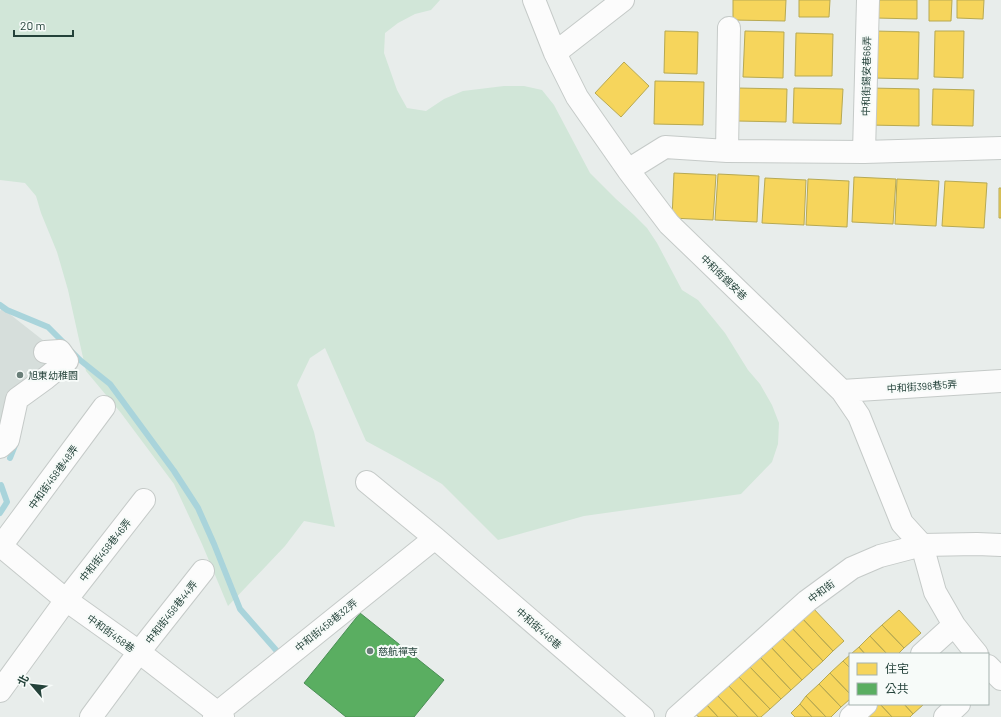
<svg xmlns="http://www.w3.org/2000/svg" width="1001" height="717" viewBox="0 0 1001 717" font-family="Barlow,'Noto Sans TC',sans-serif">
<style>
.built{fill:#d6dedb}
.green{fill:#d1e6d8}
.homes{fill:#f6d55c;stroke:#b7a952}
.public{fill:#5aae61;stroke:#4a8e55}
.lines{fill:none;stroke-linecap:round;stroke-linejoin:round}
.stream{stroke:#a9d4db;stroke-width:6}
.minor-casing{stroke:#c5cac8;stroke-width:24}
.minor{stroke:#fcfcfc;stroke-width:22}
.poi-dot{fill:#697e78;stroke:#f7fbf9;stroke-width:1.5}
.labels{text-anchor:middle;stroke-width:4;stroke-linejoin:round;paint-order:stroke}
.street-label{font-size:10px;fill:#24423a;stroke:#f7fbf9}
.poi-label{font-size:10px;fill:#24423a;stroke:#f7fbf9;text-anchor:start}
</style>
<rect width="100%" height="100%" fill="#e8edeb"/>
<path class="built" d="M2 308 63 356 16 394 0 443V311Z"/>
<path class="green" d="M0 0H440L431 10 415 14 398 23 385 33 384 53 397 90 407 108 426 111 444 99 463 91 504 86H524L542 90 554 105 590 173 616 199 634 215 647 228 657 243 682 290 698 300 712 317 725 333 748 370 760 384 772 405 779 423 778 444 772 462 741 494 584 516 498 540 442 484 401 460 366 441 325 348 310 358 297 385 314 432 335 527 304 521 285 546 228 606 202 544 174 484 121 413 86 371 68 290 57 252 41 213 36 196 25 183 0 180Z"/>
<path class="homes" d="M733 0H786L785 21 733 20Z
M799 0H830L829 17H799Z
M877 0H917V19L876 18Z
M929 0H952L951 21H929Z
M957 0H984L983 19 957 18Z
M665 31 698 32 697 74 664 73Z
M745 31 784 32 783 78 743 77Z
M874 31 919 32 918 79 873 78Z
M935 31H964L963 78 934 77Z
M796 33 833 34 832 76H795Z
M624 62 649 86 621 117 595 93Z
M655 81 704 82 703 125 654 124Z
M737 88 787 89 786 122 737 121Z
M794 88 843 89 841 124 793 123Z
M870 88 919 89V126L869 125Z
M933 89 974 90 973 126 932 125Z
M674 173 716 175 713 220 672 218Z
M718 174 759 176 757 222 715 220Z
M854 177 896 179 893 224 852 222Z
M765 178 806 180 804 225 762 223Z
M808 179 849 181 847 227 806 225Z
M897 179 939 181 936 226 895 224Z
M945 181 987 183 984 228 942 226Z
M999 188H1001V218H999Z
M812 607 844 641 833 651 801 617Z
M899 610 921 633 904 648 882 625Z
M801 617 833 651 823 661 791 627Z
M882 625 904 648 898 654H887L870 636Z
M791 627 823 661 813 670 780 636Z
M780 636 813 670 802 680 770 646Z
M870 636 887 654H865L859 647Z
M770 646 802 680 791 690 759 656Z
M859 647 865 654H851Z
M850 655V668L843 661Z
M759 656 791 690 781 699 749 666Z
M843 661 850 668V694L830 673Z
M749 666 781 699 770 709 738 676Z
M830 673 850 694V699L841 707 819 684Z
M738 676 770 709 761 717H758L728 685Z
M819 684 841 707 831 717H826L806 696Z
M728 685 758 717H738L717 695Z
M717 695 738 717H718L707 705Z
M806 696 826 717H812L800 704Z
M800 704 812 717H795L791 713Z
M878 704H880L892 717H868L866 715Z
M880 704H904L913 714 910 717H892Z
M904 704H924L913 714Z
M707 705 718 717H699L696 715Z"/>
<path class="public" d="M360 613 444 680 414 717H346L304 683Z"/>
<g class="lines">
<path class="stream" d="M0 305 7 310 48 327 66 345
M72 352 80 360 110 384 174 471 198 508 214 544 240 609 276 650
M10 458 16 443
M0 513 7 502 1 485"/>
<g class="minor-casing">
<path id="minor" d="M534 0 555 53 577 97 628 170 669 224 842 391 859 416 902 523 922 545 935 592 954 625 968 643 977 654
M555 53 623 0
M727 151 729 28
M864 152 868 0
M628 170 665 147 727 151 864 152 1001 148
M842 391 1001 381
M0 447 8 440 17 399 46 378 67 361 60 351 45 352
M367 482 435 538 643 717
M1 546 66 600 139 652 223 717
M1 546 104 407
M922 654 954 625
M988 666 1001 679
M0 691 66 600 144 500
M91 717 139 652 203 571
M214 717 217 713 435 538
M677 717 807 601 852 568 880 556 922 545 977 544 1001 545
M851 717 866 704
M945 717 959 704"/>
</g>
<use href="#minor" class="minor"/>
</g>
<g class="poi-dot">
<circle cx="20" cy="375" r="4"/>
<circle cx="370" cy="651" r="4"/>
</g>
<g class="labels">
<g class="street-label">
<text transform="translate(866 76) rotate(-89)" y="4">中和街錫安巷66弄</text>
<text transform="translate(724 277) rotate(44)" y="4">中和街錫安巷</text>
<text transform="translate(922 386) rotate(-4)" y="4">中和街398巷5弄</text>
<text transform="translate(53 477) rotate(-54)" y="4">中和街458巷48弄</text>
<text transform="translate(105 550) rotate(-52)" y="4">中和街458巷46弄</text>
<text transform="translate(821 591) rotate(-37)" y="4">中和街</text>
<text transform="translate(171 612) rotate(-52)" y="4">中和街458巷44弄</text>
<text transform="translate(326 625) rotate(-39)" y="4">中和街458巷32弄</text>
<text transform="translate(539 628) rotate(41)" y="4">中和街446巷</text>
<text transform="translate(111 633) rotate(36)" y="4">中和街458巷</text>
</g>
<g class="poi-label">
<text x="28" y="379">旭東幼稚園</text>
<text x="378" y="655">慈航禪寺</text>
</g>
</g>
<rect x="849" y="653" width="140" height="52" fill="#f7fbf9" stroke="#a3b1ad"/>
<rect x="857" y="663" width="20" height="12" fill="#f6d55c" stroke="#a3b1ad"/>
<text x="885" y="673" font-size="12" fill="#24423a">住宅</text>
<rect x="857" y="683" width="20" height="12" fill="#5aae61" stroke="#a3b1ad"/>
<text x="885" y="693" font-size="12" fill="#24423a">公共</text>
<g transform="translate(32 685) rotate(298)" stroke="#f7fbf9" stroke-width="3" paint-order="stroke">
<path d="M0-3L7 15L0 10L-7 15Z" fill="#24423a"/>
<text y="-6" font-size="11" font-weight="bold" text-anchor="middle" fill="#24423a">北</text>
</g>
<path d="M14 30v6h59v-6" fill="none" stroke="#24423a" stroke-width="2"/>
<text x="20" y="30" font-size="12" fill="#24423a" stroke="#f7fbf9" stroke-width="3" paint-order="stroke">20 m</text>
</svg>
